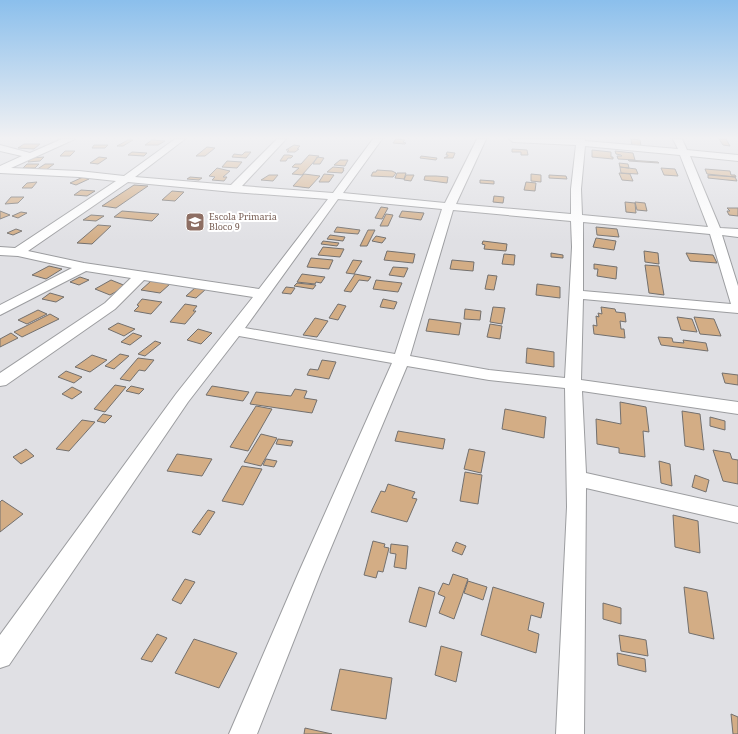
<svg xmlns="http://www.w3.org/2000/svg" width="738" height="734" viewBox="0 0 738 734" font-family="'Noto Serif',serif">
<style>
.building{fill:#d3ad85;stroke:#73706e}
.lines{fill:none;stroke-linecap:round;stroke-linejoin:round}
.minor-casing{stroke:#9c9da0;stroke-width:2}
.minor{fill:#fff;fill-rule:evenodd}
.labels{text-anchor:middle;stroke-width:4;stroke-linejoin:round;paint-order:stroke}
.far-education-label{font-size:9px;fill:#785e54;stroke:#fff;text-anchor:start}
</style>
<rect width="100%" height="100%" fill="#e0e0e4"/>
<path class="building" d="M396 139 405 140 403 142 406 143 405 144 393 143Z
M631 139 640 140 641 146 632 145Z
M719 139H726L730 146 723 145Z
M128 140H133L123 146H117Z
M152 140 165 141 158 145H145Z
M24 144H40L34 149 18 148Z
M94 145H108L105 148H92Z
M294 145 300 146 297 149H299L295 152H287L289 150H286Z
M207 147 215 148 205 156H196Z
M512 149 527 150 528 155H521V152H512Z
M592 150 611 152V157H613V159L592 157Z
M65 151H75L70 156H60Z
M615 151 633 153 635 160 618 159 617 156H622L621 155 616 154Z
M132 152 147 153 144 156 128 155Z
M245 152H251L246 158 232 157 234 154 242 155Z
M447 152 455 153 453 158H444L448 156V155H446Z
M284 155H289L293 156 291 158H288L286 161H280Z
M309 155 319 156 302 175 292 174 299 168 292 167 295 164H301Z
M421 156 437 158 436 160 420 158Z
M44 157 40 161 28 162 31 158Z
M99 157 107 158 98 164 90 163Z
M317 157 324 158 320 164H313Z
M340 160H348L345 166 334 165Z
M628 160 658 162 659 163 629 161Z
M227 161 242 162 237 168 222 167Z
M619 163 628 164 629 168 620 167Z
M27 164H39L35 168H23Z
M45 164H54L46 170H36Z
M333 167 344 168 343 170H344L342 173 327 172Z
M620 167 636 169 638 174 621 173Z
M217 168 230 171 223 177H227L224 181 212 180 215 177 209 176Z
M661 168 675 169 678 176 664 175Z
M705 169 730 171 731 175H735L736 177 707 174Z
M377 170 392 171 396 173 393 177 371 176 373 172H376Z
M397 173H406L404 179 395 178Z
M619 173 630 174 633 181 622 180Z
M304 174 320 176 309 188 293 186Z
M324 174 334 175 329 182H319Z
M531 174 541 175V182L531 181Z
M269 175H278L273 181 261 180Z
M406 175H414L411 181 404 180Z
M549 175 566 176 567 179 549 178Z
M708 175 735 177 737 181 708 178Z
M425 176H436L448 177 447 183 424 180Z
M83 177 89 179 76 185 70 183Z
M190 177 202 178 199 180 187 179Z
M480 180 494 181V184L480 183Z
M37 182 32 188H22L27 183Z
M526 182 536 183 535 191 524 190Z
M134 185 148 186 116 208 102 206Z
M81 190 95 191 87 196 74 195Z
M172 191 184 192 175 201 162 200Z
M494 196 504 197 503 203 493 202Z
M11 197H24L18 203 5 204Z
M625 202 635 203 636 213 626 212Z
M635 202 645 203 647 211 637 210Z
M381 207 388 208 382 219 375 218Z
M727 208H738V216L729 215 727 211H730Z
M0 211 10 215 0 219Z
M122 211 159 214 152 221 114 217Z
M402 211 424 213 421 220 399 217Z
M21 212 27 213 18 218 12 216Z
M386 214 393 215 388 226H380Z
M91 215 104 216 96 221 83 220Z
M98 225 111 226 92 244 77 243Z
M337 227 360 230 358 234 334 232Z
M596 227 617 229 619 237 597 235Z
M16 229 22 231 13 235 7 233Z
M368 230H375L367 246H360Z
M330 235 345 237 343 241 327 239Z
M376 236 386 238 382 243 372 241Z
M596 238 616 241 614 250 593 247Z
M323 241 339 243 337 246 321 244Z
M483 241 507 244 506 251 484 249 485 245 482 244Z
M323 247 344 249 340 257 318 255Z
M387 251 415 254 413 263 384 260Z
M644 251 658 253 659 264 645 262Z
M551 253 563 255V258L551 257Z
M686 253 713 255 717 263 690 261Z
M504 254 515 255 514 265 502 264Z
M311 258 333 260 329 269 307 267Z
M353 260 362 261 354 274 346 273Z
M452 260 474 262 473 271 450 269Z
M594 264 617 267 616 279 597 276 598 269H594Z
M645 265 659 266 664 295 649 293Z
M49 266 62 269 46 279 32 275Z
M393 267 408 268 404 277 389 275Z
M302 274 325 277 321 283 316 282 315 284 297 282Z
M355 274 371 277 368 281 359 280 351 292 344 291Z
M488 275 497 276 494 290 485 289Z
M80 277 89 280 79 285 70 282Z
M111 280 126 286 110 295 95 289Z
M376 280 402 283 398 292 373 289Z
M151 281 170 284 160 293 141 290Z
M297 283 316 285 313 289 294 286Z
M537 284 560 287V298L536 295Z
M196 287 206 289 196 298 186 296Z
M286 287 295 288 291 294 282 293Z
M50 293 64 297 56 302 42 299Z
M142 299 162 302 151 314 134 311 139 306 137 305Z
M383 299 397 302 394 309 380 307Z
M185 304 197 306 193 311H196L185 324 170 322Z
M338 304 346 306 338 320 329 318Z
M493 307 505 308 502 324 490 322Z
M601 307 615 309 616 312 625 313 626 322 620 321 621 329H624L625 338 594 334 593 325 597 326 596 316 599 317 598 313 602 314Z
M465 309 481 311 480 320 464 319Z
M38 310 47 314 27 324 18 320Z
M50 314 59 319 22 337 14 332Z
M677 317 692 319 697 332 681 330Z
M694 317 714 319 721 336 700 334Z
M315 318 328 321 317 337 303 335Z
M429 319 461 323 459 335 426 331Z
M118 323 135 329 124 336 108 329Z
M490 324 502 326 500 339 487 337Z
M198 329 212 333 201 344 187 340Z
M11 333 18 338 0 347V339Z
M133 333 142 336 130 345 121 342Z
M658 337 672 338 673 342 684 343 683 340 706 343 708 351 661 345Z
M155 341 161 343 145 356 138 354Z
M527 348 554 352V367L526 363Z
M120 354 129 356 114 369 105 366Z
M92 355 107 360 90 372 75 367Z
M138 358 154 360 145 371 139 370 130 381 120 379Z
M322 360 336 362 329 379 307 375 310 369 318 370Z
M66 371 82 377 74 383 58 377Z
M722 373 738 375V385L725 383Z
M115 385 126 387 105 412 94 409Z
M131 386 144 389 139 394 126 391Z
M212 386 249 392 243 401 206 395Z
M72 387 82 392 72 399 62 394Z
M295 389 307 391 304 398 317 400 312 413 250 404 256 392 291 396Z
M620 402 646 407 649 432 643 431 645 457 619 453V448L597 444 596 419 621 424Z
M256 406 272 409 248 451 230 447Z
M505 409 546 417 544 438 502 429Z
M682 411 700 414 704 450 685 446Z
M103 414 112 416 105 423 97 421Z
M710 417 725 421V430L710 426Z
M82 420 95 422 69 451 56 449Z
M398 431 445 439 443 449 395 441Z
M261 434 277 438 261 466 244 462Z
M278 439 293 441 291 446 276 444Z
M26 449 34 456 21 464 13 457Z
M469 449 485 452 481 473 464 469Z
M713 450 730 453 732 459 738 460V484L723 481Z
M177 454 212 459 202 476 167 471Z
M266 459 277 461 274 467 263 465Z
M659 461 670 464 672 486 661 483Z
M242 466 262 469 243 505 222 501Z
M465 472 482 475 478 504 460 501Z
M695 475 709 480 706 492 692 487Z
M388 484 415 492 412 498 417 499 407 522 371 512 381 491 385 492Z
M2 500 23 514 0 532V502Z
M208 510 215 512 200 535 192 532Z
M673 515 698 521 700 553 675 547Z
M373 541 385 544 384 547 389 548 383 572 378 571 376 578 364 575Z
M456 542 466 546 462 555 452 551Z
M391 544 408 546 406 569 394 567 396 554 390 553Z
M453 574 468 579 454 619 439 613 445 597 438 594 443 583 449 585Z
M185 579 195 582 181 604 172 600Z
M468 581 487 587 483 600 464 593Z
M419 587 435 592 426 627 409 622Z
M493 587 544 603 541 618 531 615 528 630 539 634 536 653 481 635Z
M684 587 707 592 714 639 689 633Z
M603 603 621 608V624L603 619Z
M157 634 167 638 152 662 141 659Z
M619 635 646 640 648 656 621 651Z
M194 639 237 653 219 688 175 673Z
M441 646 462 652 456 682 435 675Z
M617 653 645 659 646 672 618 665Z
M340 669 392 678 386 719 331 710Z
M731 714 738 717V734H733Z
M305 728 332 734H304Z"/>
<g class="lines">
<g class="minor-casing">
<path id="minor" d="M62 139H75L11 168 79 171 124 176 175 139H185L135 177 231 185 277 139H286L242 186 333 193 373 139H382L343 193 445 203 477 139H486L456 204 571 214V189L576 145 513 142 509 139H585V141L678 149 673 139H682L687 150 738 155V161L690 156 720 228 738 229V237L722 235 738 286V313L583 299 581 380 738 402V414L582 391 586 473 738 507V523L586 488 584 734H556L567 507 565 388 489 380 407 366 320 574 257 734H229L298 574 392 363 239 336 188 402 9 665 0 668V635L176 394 253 297 144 280 115 309 6 385 0 386V373L105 303 131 278 86 271 0 315V305L72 268 18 256 0 255V247L15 248 116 181 79 177 0 173V166L22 156 0 151V145L30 153ZM585 146 680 155 708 227 582 215 581 189ZM128 182 233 192 328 199 259 289 84 263 28 251ZM338 199 442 209 395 354 245 328ZM453 210 571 221 572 247 565 378 489 370 410 356ZM583 222 710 234 731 304 583 291Z"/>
</g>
<use href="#minor" class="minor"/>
</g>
<linearGradient id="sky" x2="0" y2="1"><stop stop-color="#8bbfec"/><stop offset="0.57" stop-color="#f1f1f3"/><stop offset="1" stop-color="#f1f1f3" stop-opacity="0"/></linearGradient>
<rect width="738" height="242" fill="url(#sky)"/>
<defs>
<g id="school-square" transform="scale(1)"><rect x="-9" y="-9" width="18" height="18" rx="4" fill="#8d6e63" stroke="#fff"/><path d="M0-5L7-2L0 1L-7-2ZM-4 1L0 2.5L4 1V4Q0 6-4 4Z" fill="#fff"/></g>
</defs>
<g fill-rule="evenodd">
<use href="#school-square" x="195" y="222"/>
</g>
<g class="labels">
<g class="far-education-label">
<text x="209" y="220">Escola Primaria<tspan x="209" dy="10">Bloco 9</tspan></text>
</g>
</g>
</svg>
